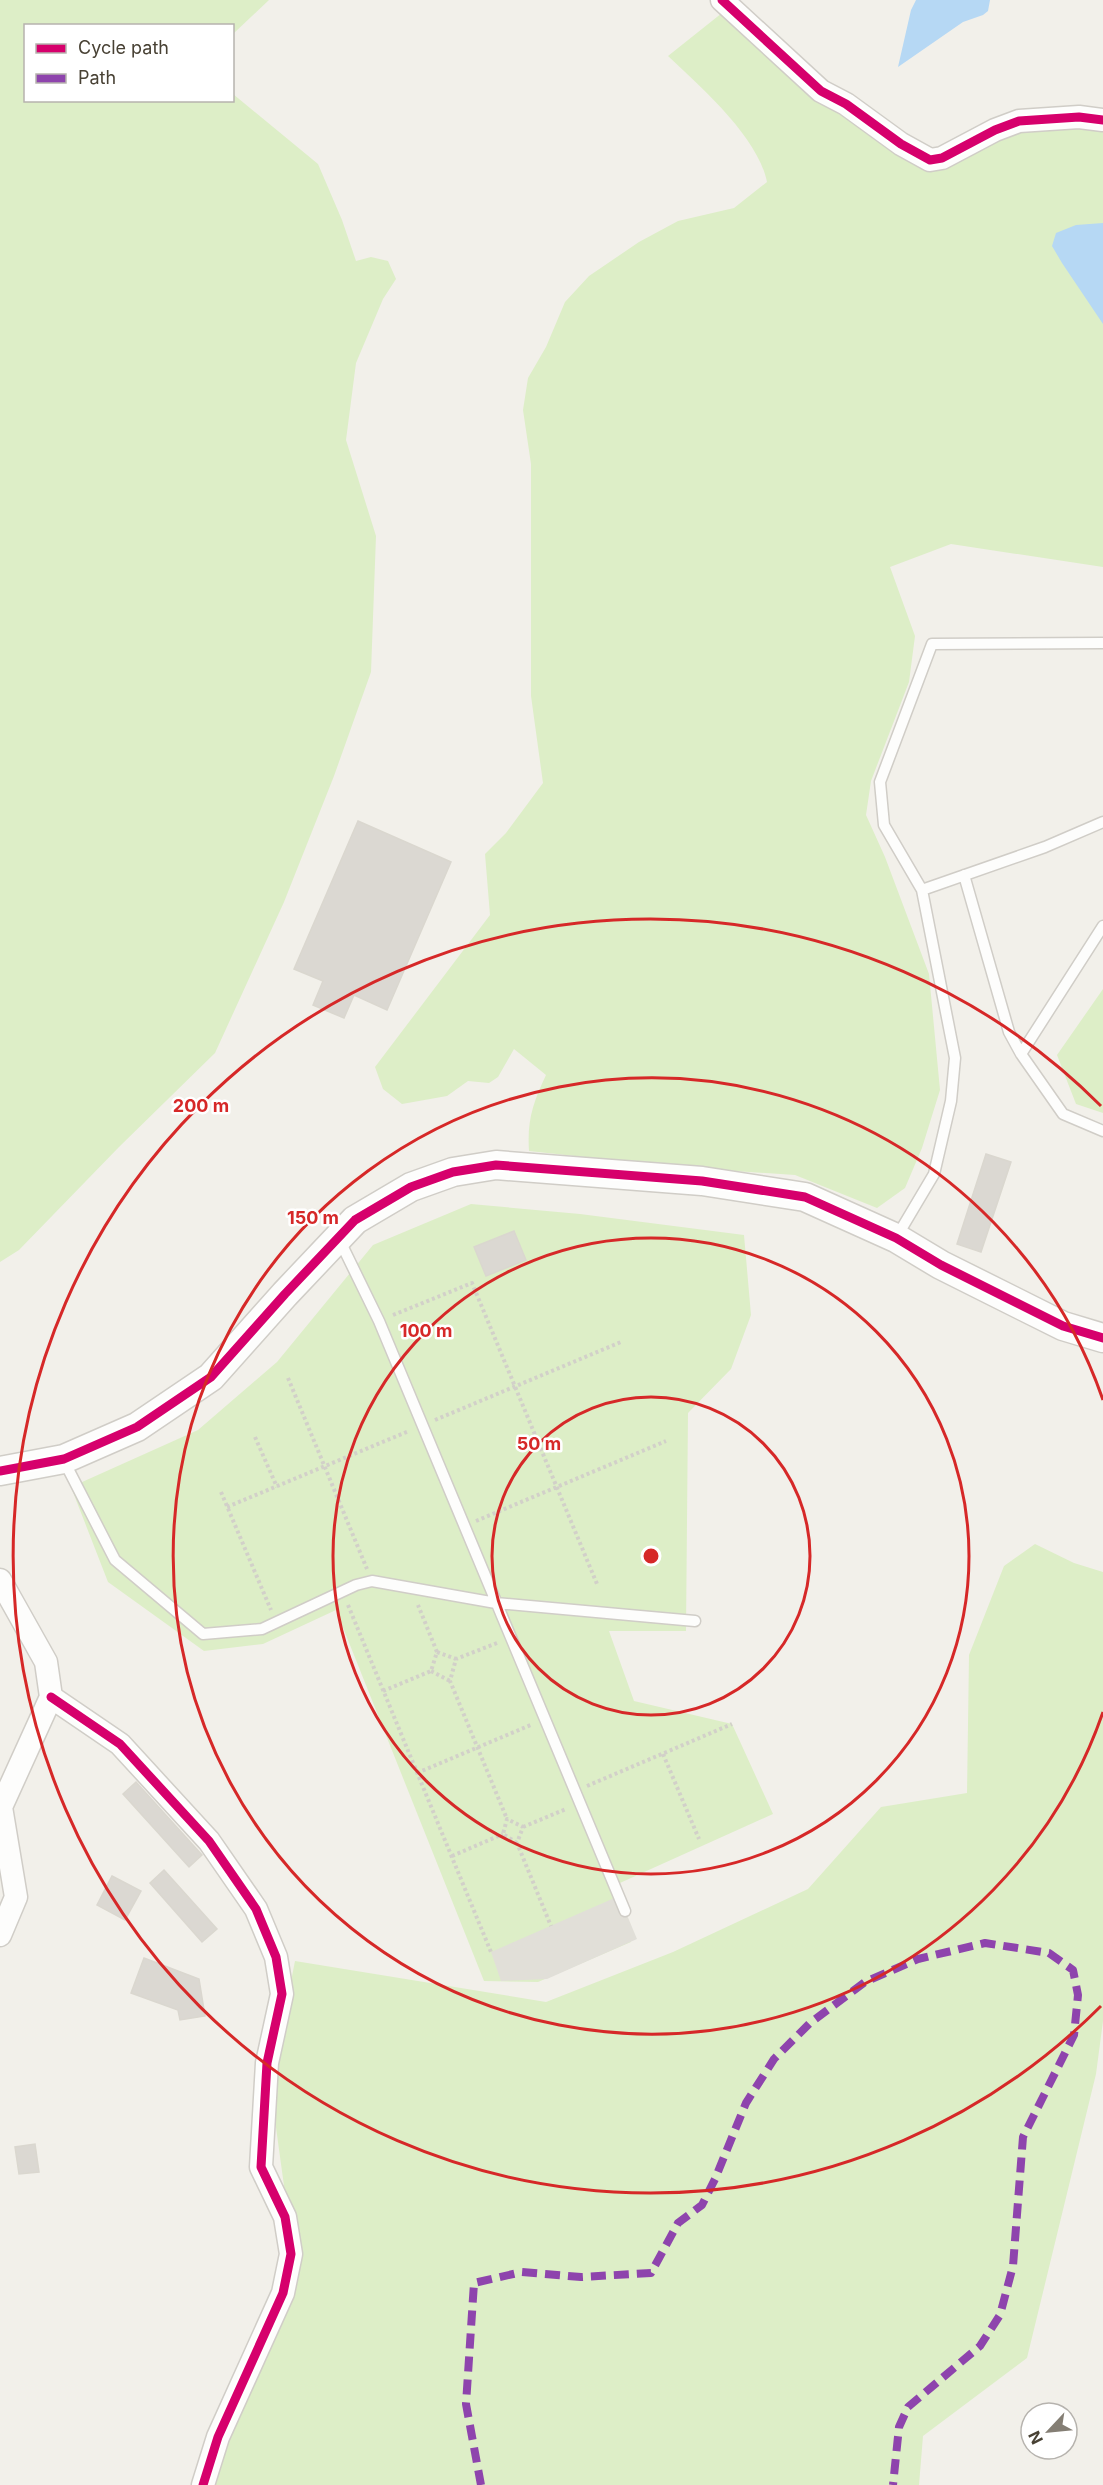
<svg xmlns="http://www.w3.org/2000/svg" width="1103" height="2485" viewBox="0 0 1103 2485" font-family="Inter,sans-serif">
<style>
.green{fill:#ddeec7}
.parking{fill:#e1dfd8}
.water{fill:#b6d8f4}
.building{fill:#dbd8d2;stroke:#dad7cf;stroke-width:1.5}
.lines{fill:none;stroke-linecap:round;stroke-linejoin:round}
.service-casing{stroke:#d0cdc7;stroke-width:13}
.minor-casing{stroke:#d0cdc7;stroke-width:25}
.tertiary-casing{stroke:#d0cdc7;stroke-width:31}
.path{stroke:#d2d0c9;stroke-width:4;stroke-dasharray:3 3;stroke-linecap:butt}
.service{stroke:#fdfdfc;stroke-width:10}
.minor{stroke:#fdfdfc;stroke-width:22}
.tertiary{stroke:#fdfdfc;stroke-width:28}
.quiet{stroke:#8e44ad;stroke-width:8;stroke-dasharray:15 8;stroke-linecap:butt}
.cycleway-casing{stroke:#fff;stroke-width:13}
.cycleway{stroke:#d6006c;stroke-width:9}
.ring{fill:none;stroke:#d62828;stroke-width:3}
.centre{fill:#d62828;stroke:#fff;stroke-width:3}
.ring-label{font-size:18px;text-anchor:middle;font-weight:bold;fill:#d62828;stroke:#fff;stroke-width:5;stroke-linejoin:round;paint-order:stroke}
</style>
<rect width="100%" height="100%" fill="#f2f0ea"/>
<path class="green" d="M0 0H269L233 34 232 26H26V100H232L233 94 318 164 342 220 356 261 371 257 388 261 396 279 383 299 356 363 346 440 376 536 371 672 334 776 284 902 215 1053 119 1147 19 1250 0 1262Z
M722 13 870 126 914 164 946 167 1020 129 1103 127V567L951 544 890 567 915 636 909 682 871 781 866 815 885 857 929 974 940 1090 922 1148 905 1188 877 1208 795 1175 676 1167 529 1151C527 1120 533 1103 546 1075L514 1049 498 1077 489 1083 468 1081 447 1096 402 1104 383 1089 375 1067 490 915 485 854 506 833 543 783 531 696V464L523 410 528 378 546 347 565 302 589 276 639 242 678 221 734 208 767 182C758 137 701 87 668 56Z
M1103 989V1113L1076 1104 1057 1055Z
M471 1204 580 1214 744 1235 751 1315 731 1369 688 1413 686 1631H609L634 1701 732 1724 773 1814 611 1887 631 1942 538 1982 484 1981 336 1610 263 1644 204 1651 108 1582 71 1487 198 1430 277 1362 373 1245Z
M1035 1544 1074 1563 1103 1572V2021L1096 2074 1027 2358 923 2436 919 2485H213L237 2381 295 2266 274 2113 282 2027 295 1961 546 2002 673 1952 808 1889 881 1807 967 1793 969 1655 1004 1566Z"/>
<path class="parking" d="M619 1896 637 1939 547 1979 501 1981 491 1952Z"/>
<path class="water" d="M916 0H990L988 11 983 15 963 22 898 67 911 10Z
M1103 223V324L1062 263 1052 246 1056 233 1076 225Z"/>
<path class="building" d="M358 821 451 862 387 1010 354 995 344 1018 313 1005 323 981 294 969Z
M986 1154 1011 1162 981 1252 957 1244Z
M514 1231 526 1260 486 1276 474 1247Z
M136 1782 202 1855 189 1867 123 1794Z
M164 1870 217 1929 202 1942 150 1883Z
M112 1876 141 1891 125 1920 97 1905Z
M144 1958 199 1979 205 2016 180 2020 178 2010 131 1993Z
M35 2144 39 2172 19 2174 15 2147Z"/>
<g class="lines">
<g class="service-casing">
<path id="service" d="M964 875 1009 1032 1021 1054
M922 890 1045 847 1103 822
M1103 926 1021 1054 1063 1114 1103 1131
M896 1238 934 1174 951 1101 955 1058 922 890 884 825 880 782 932 644 1103 643
M339 1239 379 1321 625 1911
M64 1461 115 1560 203 1634 262 1629 356 1585 372 1581 496 1603 695 1621"/>
</g>
<g class="minor-casing">
<path id="minor" d="M722 0 821 91 846 104 901 144 930 160 942 158 995 130 1019 121 1079 117 1103 120
M0 1580 46 1662 51 1697 1 1807 16 1897 0 1935
M51 1697 120 1744 209 1841 256 1909 276 1957 282 1994 267 2063 261 2167 285 2217 291 2254 283 2293 218 2437 203 2485"/>
</g>
<g class="tertiary-casing">
<path id="tertiary" d="M0 1471 64 1459 137 1427 211 1377 285 1294 355 1220 411 1187 453 1172 496 1165 702 1181 805 1197 896 1238 941 1265 1063 1326 1103 1338"/>
</g>
<path class="path" d="M393 1315 472 1283 597 1584
M288 1378 367 1569
M435 1420 621 1342
M255 1437 277 1487
M221 1492 271 1610
M227 1507 409 1431
M476 1521 666 1441
M348 1605 491 1952
M497 1643 456 1659 450 1681 507 1819
M437 1652 456 1659
M431 1671 450 1681
M383 1691 431 1671 437 1652 418 1605
M663 1754 699 1839
M417 1773 533 1724
M587 1786 732 1724
M523 1827 566 1809
M517 1843 503 1834 507 1819 523 1827 517 1843 551 1926
M452 1856 503 1834"/>
<use href="#service" class="service"/>
<use href="#minor" class="minor"/>
<use href="#tertiary" class="tertiary"/>
<path class="quiet" d="M481 2485 466 2404 474 2283 522 2272 581 2277 651 2273 678 2223 702 2205 715 2179 746 2103 774 2059 810 2023 865 1982 918 1959 985 1943 1049 1953 1073 1970 1078 1995 1074 2035 1023 2137 1013 2266 1000 2315 980 2346 908 2407 899 2427 893 2485"/>
<g class="cycleway-casing">
<path id="cycleway" d="M722 0 821 91 846 104 901 144 930 160 942 158 995 130 1019 121 1079 117 1103 120
M0 1471 64 1459 137 1427 211 1377 285 1294 355 1220 411 1187 453 1172 496 1165 702 1181 805 1197 896 1238 941 1265 1063 1326 1103 1338
M51 1697 120 1744 209 1841 256 1909 276 1957 282 1994 267 2063 261 2167 285 2217 291 2254 283 2293 218 2437 203 2485"/>
</g>
<use href="#cycleway" class="cycleway"/>
</g>
<g class="ring">
<circle cx="651" cy="1556" r="159"/>
<circle cx="651" cy="1556" r="318"/>
<path d="M1103 1712A478 478 0 1 1 1103 1400"/>
<path d="M1101 2006A637 637 0 1 1 1101 1106"/>
</g>
<circle cx="651" cy="1556" r="9" class="centre"/>
<g class="ring-label">
<text x="201" y="1112">200 m</text>
<text x="313" y="1224">150 m</text>
<text x="426" y="1337">100 m</text>
<text x="539" y="1450">50 m</text>
</g>
<rect x="24" y="24" width="210" height="78" fill="#ffffff" stroke="#b6b3ae" stroke-width="1.5"/>
<rect x="36" y="44" width="30" height="9" fill="#d6006c" stroke="#b6b3ae" stroke-width="1.5"/>
<text x="78" y="54" font-size="18" fill="#484134">Cycle path</text>
<rect x="36" y="74" width="30" height="9" fill="#8e44ad" stroke="#b6b3ae" stroke-width="1.5"/>
<text x="78" y="84" font-size="18" fill="#484134">Path</text>
<g transform="translate(1049 2431) rotate(244)"><circle r="28" fill="#ffffff" stroke="#b6b3ae" stroke-width="1.5"/>
<path d="M0-4.5L10 22L0 15L-10 22Z" fill="#847e74"/>
<text y="-9" font-size="16" font-weight="bold" text-anchor="middle" fill="#484134">N</text>
</g>
</svg>
